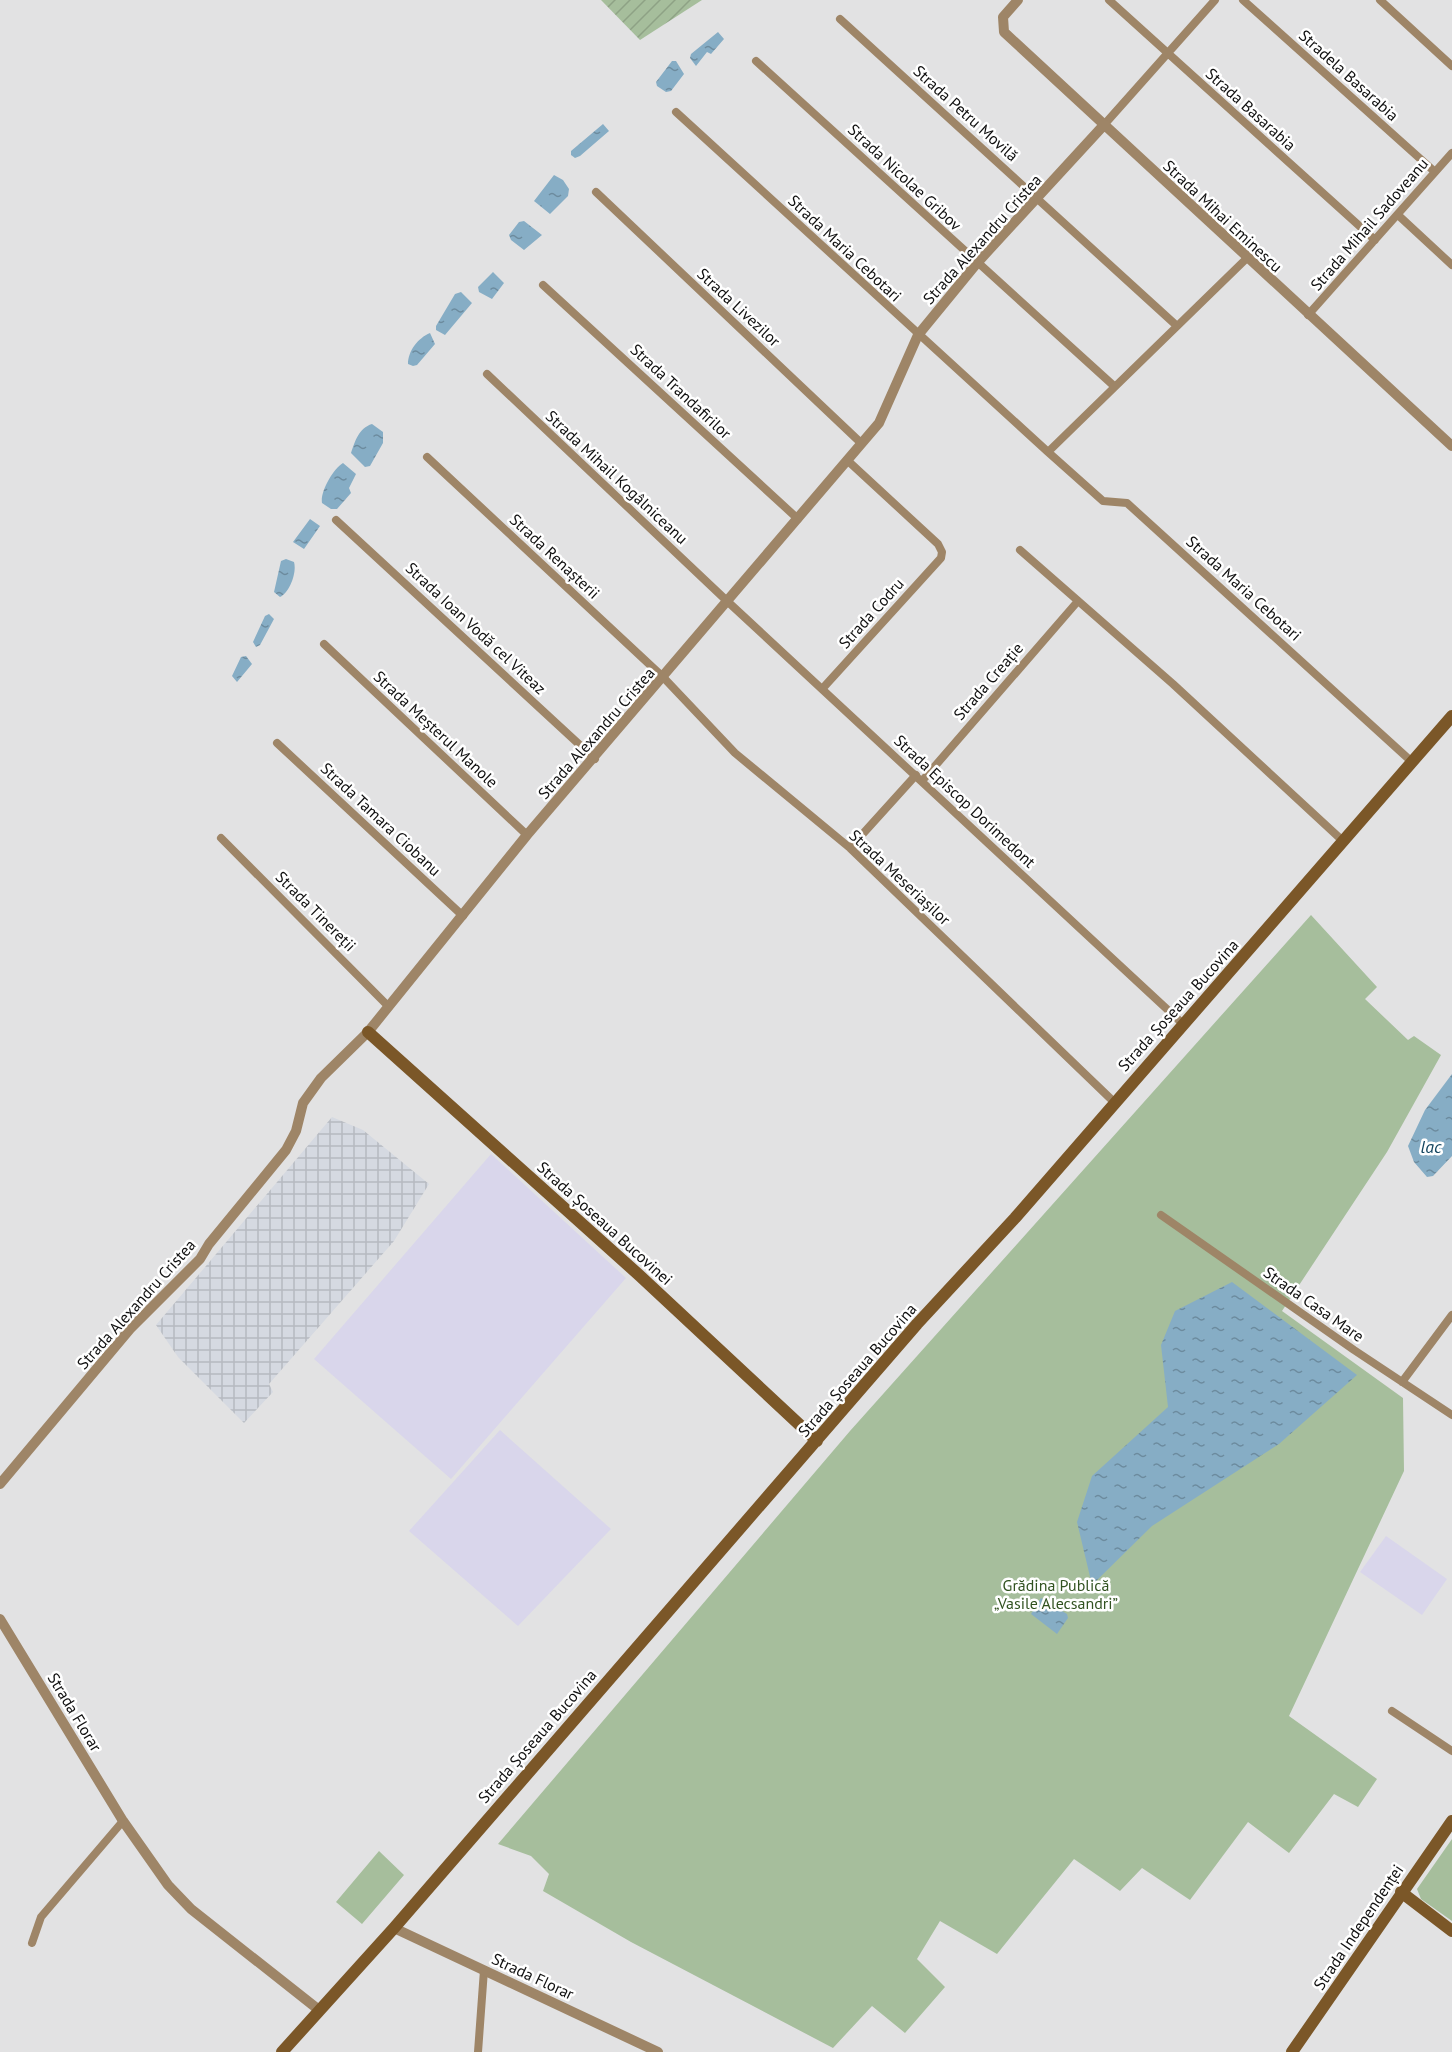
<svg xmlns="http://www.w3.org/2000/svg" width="1452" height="2052" viewBox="0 0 1452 2052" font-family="'PT Sans',sans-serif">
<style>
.industrial{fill:url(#industrial-grid)}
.education{fill:#d9d6eb}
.park{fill:#a6be9c}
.garden{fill:url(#garden-furrows)}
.water{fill:url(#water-ripples)}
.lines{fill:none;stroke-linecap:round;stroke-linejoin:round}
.minor{stroke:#9e8567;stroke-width:8}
.tertiary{stroke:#9e8567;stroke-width:10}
.secondary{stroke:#7b5728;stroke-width:12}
.labels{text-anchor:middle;stroke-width:5;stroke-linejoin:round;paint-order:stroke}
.street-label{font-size:16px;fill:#0f0f0f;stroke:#fff}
.park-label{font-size:16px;fill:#315220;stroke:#fff}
.water-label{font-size:18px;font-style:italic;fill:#13455f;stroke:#fff}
</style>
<defs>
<pattern id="industrial-grid" width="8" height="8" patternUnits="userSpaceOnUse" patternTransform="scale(1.5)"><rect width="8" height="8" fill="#d5d9e1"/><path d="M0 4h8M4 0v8" fill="none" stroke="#b6b9c0"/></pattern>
<pattern id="garden-furrows" width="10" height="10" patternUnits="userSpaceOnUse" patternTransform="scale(1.5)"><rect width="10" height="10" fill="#a6be9c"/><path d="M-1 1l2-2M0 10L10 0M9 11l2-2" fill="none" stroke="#8ea285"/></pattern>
<pattern id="water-ripples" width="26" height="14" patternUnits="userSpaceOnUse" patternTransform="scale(1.5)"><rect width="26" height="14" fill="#86adc5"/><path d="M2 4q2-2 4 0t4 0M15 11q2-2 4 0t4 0" fill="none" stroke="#6c8b9e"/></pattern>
</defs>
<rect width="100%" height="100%" fill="#e2e2e3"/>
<path class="industrial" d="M332 1117 363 1130 429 1184 394 1241 269 1384 273 1392 244 1423 178 1357 156 1325Z"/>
<path class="education" d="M491 1154 626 1278 451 1479 314 1359Z
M500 1430 611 1529 518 1626 409 1531Z
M1386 1536 1447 1579 1422 1615 1360 1572Z"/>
<path class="park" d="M1311 915 1377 987 1365 999 1408 1040 1414 1036 1441 1055 1387 1152 1282 1311 1403 1398 1404 1471 1289 1716 1377 1779 1358 1807 1334 1794 1289 1853 1248 1822 1190 1900 1142 1868 1120 1891 1074 1859 997 1954 940 1921 917 1959 945 1987 905 2033 872 2006 833 2048 631 1942 543 1891 549 1874 531 1856 498 1844 850 1431Z
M1452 1839V1921L1421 1899 1417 1889Z
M379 1851 404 1875 362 1924 336 1902Z"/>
<path class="garden" d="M601 0H702L640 40Z"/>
<path class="water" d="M718 32 724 39 711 54 707 52 696 66 690 58 691 54Z
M672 61H676L684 74 671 91 666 92 657 86 656 82Z
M603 124 609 131 580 156 575 158 571 155V151Z
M554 175 563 180 569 189 568 196 550 214 534 201Z
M524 221 542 235 524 250 511 240 509 235 519 222Z
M493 272 504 283 492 299 479 292 478 287Z
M461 292 472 303 445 335 436 330V326L455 294Z
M430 333 435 344 417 365 413 366 408 364C408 351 418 338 430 333Z
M372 424 383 432V443L370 466 365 467 351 453C355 441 359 428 372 424Z
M343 463 356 474 349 488 351 493 337 509H331L322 503C320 492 333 469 343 463Z
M310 519 320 526 304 549 293 542Z
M286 559 294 562C297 572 290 592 280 597L274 592 281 561Z
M269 614 274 619 260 645 256 647 253 642 265 616Z
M246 656 252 664 237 682 232 676 241 657Z
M1452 1074V1156L1433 1176 1427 1177 1414 1162 1408 1146 1425 1110Z
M1232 1282 1357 1375 1279 1444 1152 1526 1092 1585 1077 1522 1092 1476 1168 1407 1161 1345 1175 1311Z
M1041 1598 1067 1614 1068 1618 1057 1634 1031 1614Z"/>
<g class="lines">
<path class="minor" d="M1109 0 1375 240
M1243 0 1435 172
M1380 0 1452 66
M840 19 1177 326
M756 61 1114 386
M676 112 1048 452 1103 501 1127 503 1412 762
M1103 126 1215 0
M596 192 861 443
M1398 215 1452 265
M543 285 798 519
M1308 315 1452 153
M487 374 727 601 1183 1024
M1048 452 1246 259
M427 457 663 677 735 753 850 848 1114 1102
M336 520 595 759
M1020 550 1173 684 1344 842
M324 644 527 835
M823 688 941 558 942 552 938 544 847 460
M277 743 463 916
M922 781 1078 601
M221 838 389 1007
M850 848 916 775
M1161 1215 1354 1350 1452 1415
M1402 1382 1452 1315
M1392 1711 1452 1751
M32 1943 41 1917 123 1821
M478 2052 484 1970"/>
<path class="tertiary" d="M1018 0 1003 17 1004 32 1452 446
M0 1484 130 1329 200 1259 209 1244 286 1150 296 1131 303 1103 321 1078 368 1032 527 835 879 423 918 335 977 263 1103 126
M0 1619 123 1821 168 1885 191 1909 319 2010
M394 1928 658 2052"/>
<path class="secondary" d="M368 1032 639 1275 817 1441
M1401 1892 1452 1931
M282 2052 394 1928 917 1324 1015 1218 1452 716
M1292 2052 1452 1821"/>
</g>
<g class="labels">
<g class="street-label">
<text transform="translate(1349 75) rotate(42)" y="6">Stradela Basarabia</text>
<text transform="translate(1251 109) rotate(42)" y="6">Strada Basarabia</text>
<text transform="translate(966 113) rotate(42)" y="6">Strada Petru Movilă</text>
<text transform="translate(905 177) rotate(43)" y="6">Strada Nicolae Gribov</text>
<text transform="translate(1223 216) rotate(43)" y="6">Strada Mihai Eminescu</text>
<text transform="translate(1369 224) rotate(-49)" y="6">Strada Mihail Sadoveanu</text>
<text transform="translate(982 239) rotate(-48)" y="6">Strada Alexandru Cristea</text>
<text transform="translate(845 248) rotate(43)" y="6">Strada Maria Cebotari</text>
<text transform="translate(739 307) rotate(43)" y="6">Strada Livezilor</text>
<text transform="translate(681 391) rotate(43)" y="6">Strada Trandafirilor</text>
<text transform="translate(617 477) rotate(43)" y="6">Strada Mihail Kogâlniceanu</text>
<text transform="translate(555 556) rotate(43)" y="6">Strada Renașterii</text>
<text transform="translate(1244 588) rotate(42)" y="6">Strada Maria Cebotari</text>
<text transform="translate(871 613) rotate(-48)" y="6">Strada Codru</text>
<text transform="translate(476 628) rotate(43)" y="6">Strada Ioan Vodă cel Viteaz</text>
<text transform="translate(988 681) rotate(-49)" y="6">Strada Creație</text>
<text transform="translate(436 729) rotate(43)" y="6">Strada Meșterul Manole</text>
<text transform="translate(596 733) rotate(-49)" y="6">Strada Alexandru Cristea</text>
<text transform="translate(965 801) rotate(43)" y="6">Strada Episcop Dorimedont</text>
<text transform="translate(381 819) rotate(43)" y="6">Strada Tamara Ciobanu</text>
<text transform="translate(900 877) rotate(43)" y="6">Strada Meseriașilor</text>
<text transform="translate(316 911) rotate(45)" y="6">Strada Tinereții</text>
<text transform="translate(1178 1005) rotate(-48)" y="6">Strada Șoseaua Bucovina</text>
<text transform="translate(605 1223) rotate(42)" y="6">Strada Șoseaua Bucovinei</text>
<text transform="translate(136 1304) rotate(-48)" y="6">Strada Alexandru Cristea</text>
<text transform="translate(1314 1304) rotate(35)" y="6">Strada Casa Mare</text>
<text transform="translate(857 1370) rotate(-49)" y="6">Strada Șoseaua Bucovina</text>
<text transform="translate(75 1712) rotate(59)" y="6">Strada Florar</text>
<text transform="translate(537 1736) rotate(-49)" y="6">Strada Șoseaua Bucovina</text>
<text transform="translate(1358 1927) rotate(-56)" y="6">Strada Independenței</text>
<text transform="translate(533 1976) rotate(25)" y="6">Strada Florar</text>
</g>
<g class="park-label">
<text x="1056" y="1591">Grădina Publică<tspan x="1056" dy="18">„Vasile Alecsandri”</tspan></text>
</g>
<g class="water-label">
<text x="1431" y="1153">lac</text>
</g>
</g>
</svg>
